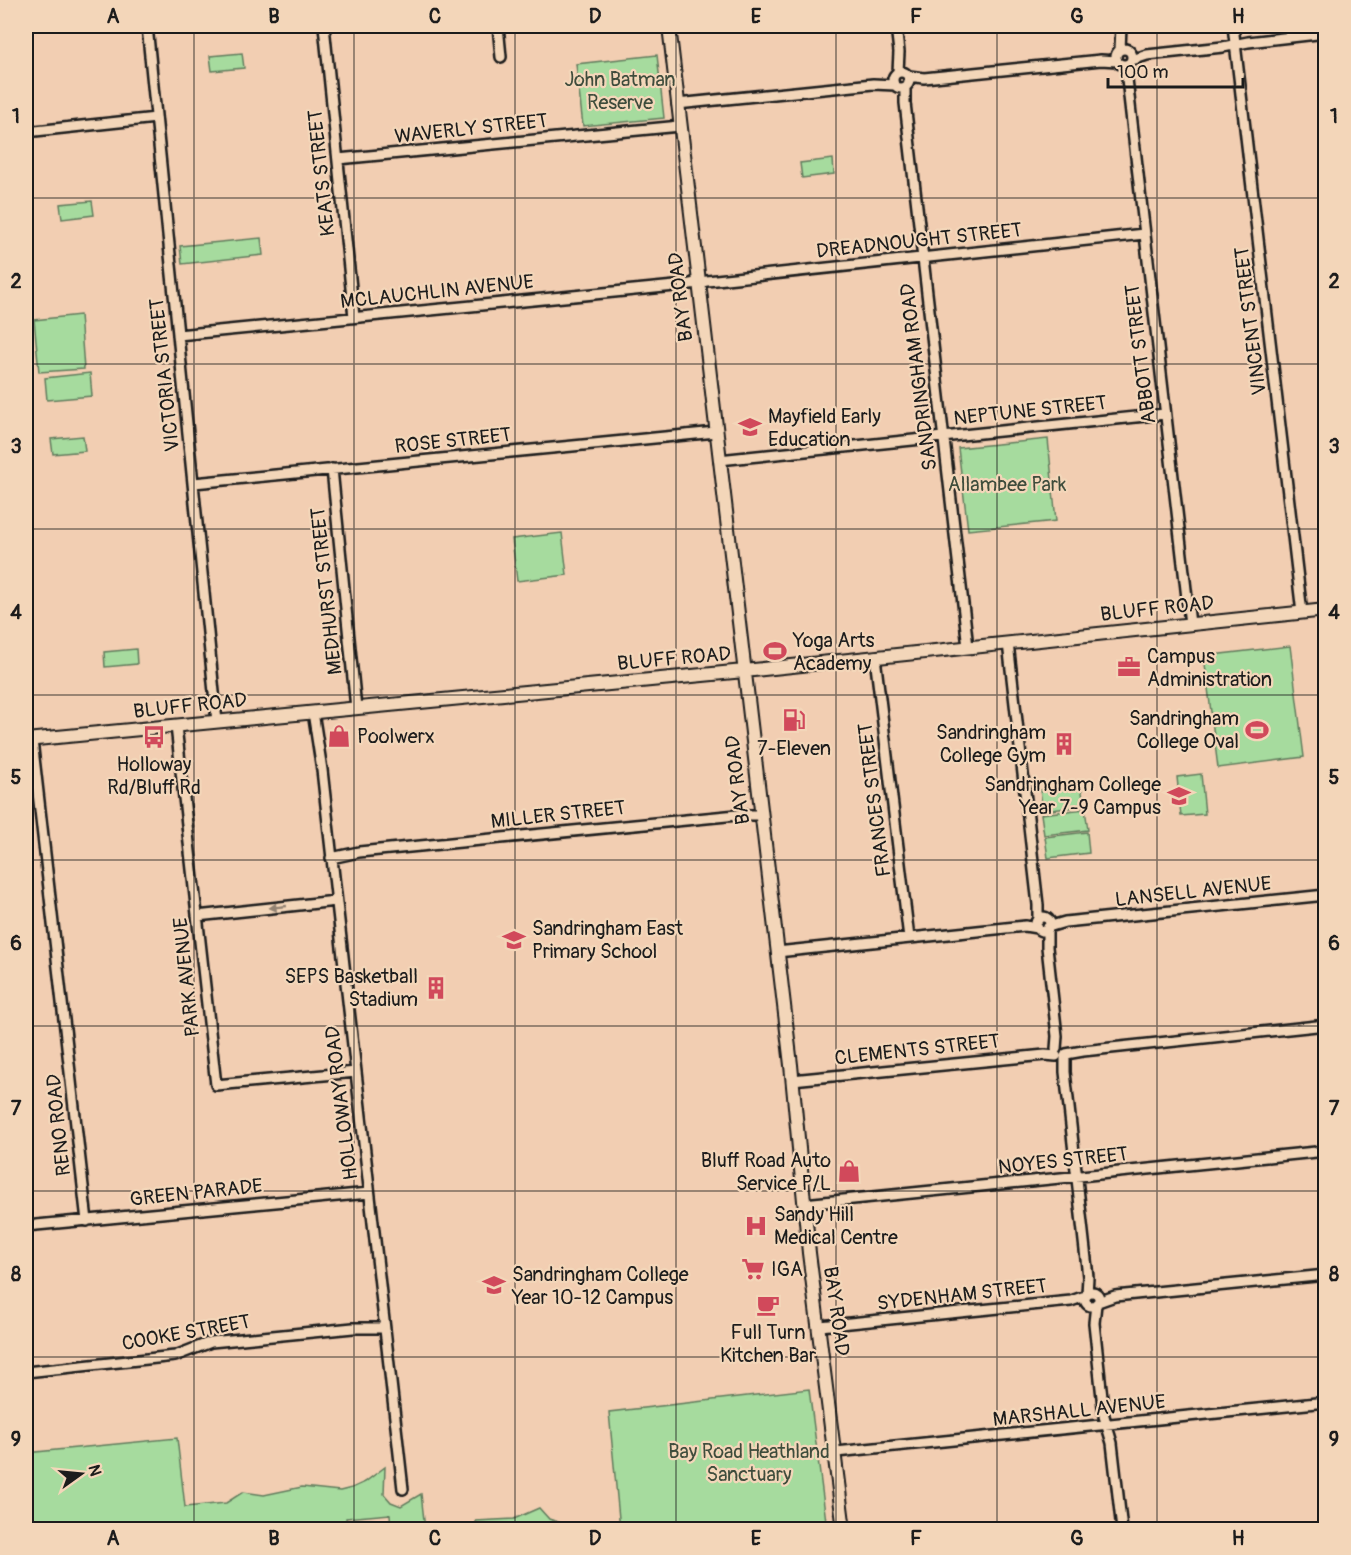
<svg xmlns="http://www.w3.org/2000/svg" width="1351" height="1555" viewBox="0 0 1351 1555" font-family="Pangolin,sans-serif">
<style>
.green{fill:#a6db9e;stroke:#617c5d;stroke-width:1.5}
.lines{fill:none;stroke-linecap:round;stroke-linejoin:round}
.minor-casing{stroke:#1c1c1c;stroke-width:14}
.major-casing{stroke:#1c1c1c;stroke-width:16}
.minor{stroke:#f3d6b9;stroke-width:9}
.major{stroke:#f3d6b9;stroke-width:12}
.oneway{fill:#928272}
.grid{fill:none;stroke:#1c1c1c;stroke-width:1.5;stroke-opacity:0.55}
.labels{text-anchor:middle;stroke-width:4.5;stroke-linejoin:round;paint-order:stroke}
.park-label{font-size:20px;fill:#3e4c3c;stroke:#f3d6b9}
.street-label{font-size:20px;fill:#1c1c1c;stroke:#f3d6b9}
.poi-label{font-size:20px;fill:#1c1c1c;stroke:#f3d6b9;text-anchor:start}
.neatline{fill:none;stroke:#1c1c1c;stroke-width:2}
.grid-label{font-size:20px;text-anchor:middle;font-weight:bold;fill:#1c1c1c}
</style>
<rect width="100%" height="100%" fill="#f2ceb2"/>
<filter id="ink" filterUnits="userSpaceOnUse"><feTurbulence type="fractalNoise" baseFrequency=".0167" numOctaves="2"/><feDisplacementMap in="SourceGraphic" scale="12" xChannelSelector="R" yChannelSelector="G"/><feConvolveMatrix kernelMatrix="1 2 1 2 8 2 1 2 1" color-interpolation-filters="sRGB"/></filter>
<g filter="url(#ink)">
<path class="green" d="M242 53 244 68 212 71 210 56Z
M657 55 664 118 583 126 576 64Z
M833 159 834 174 802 178 800 163Z
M92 201 94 215 62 219 60 204Z
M261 238 263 255 182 264 180 246Z
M80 315 84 369 39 372 34 320Z
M90 373 92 396 47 400 45 378Z
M83 436 85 451 53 454 51 439Z
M1048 439 1056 521 968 530 958 448Z
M562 533 567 575 517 581 512 539Z
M1290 646 1304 757 1218 768 1204 656Z
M136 649 137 664 105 667 104 652Z
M1201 774 1205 814 1181 816 1177 777Z
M1081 785 1084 806 1043 811 1040 790Z
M1085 809 1088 830 1044 835 1041 814Z
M1087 832 1089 853 1048 858 1045 837Z
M809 1389 827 1529H620L609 1412Z
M177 1438 185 1507 226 1503 243 1492 264 1495 302 1487 340 1491 352 1488 365 1482 385 1467 384 1494 391 1502 401 1506 421 1494 425 1529H391L390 1514 346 1518 347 1530 26 1529V1453Z
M539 1508 549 1519 579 1529H477L476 1521 514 1519Z"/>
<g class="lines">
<g class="minor-casing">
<path id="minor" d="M147 26 217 722
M324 26 354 317
M498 26 501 57
M896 26 899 52 898 72
M1233 26 1302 613
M1116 57a8 8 0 1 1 16 0a8 8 0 1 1-16 0Z
M1120 50 1121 26
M1132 60 1147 55 1223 47 1248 42 1326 33
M1128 64 1127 79 1190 624
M893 80a8 8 0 1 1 16 0a8 8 0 1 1-16 0Z
M909 76 924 78 1101 60 1117 61
M905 87V103L968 647
M677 104 873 84 895 85
M26 132 156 118
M338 159 680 126
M178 335 685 285 707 281 1144 234
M719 460 1165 414
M332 469 356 708
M194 483 716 432
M1008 643 1038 905V920
M875 657 909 938
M313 712 322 770 403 1489
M176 726 216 1085 356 1072
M32 740 87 1221
M331 858 359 852 737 815H761
M197 916 336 901
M1036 924a7 7 0 1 1 14 0a7 7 0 1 1-14 0Z
M1048 927 1065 922 1326 895
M1047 929V947L1057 1036 1056 1049
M777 952 1025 926 1037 928
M1066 1054 1083 1051 1326 1025
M1065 1056V1072L1088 1277 1087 1294
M792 1080 1045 1055 1056 1056
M804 1204 1326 1151
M26 1226 369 1193
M1085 1299a7 7 0 1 1 14 0a7 7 0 1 1-14 0Z
M1098 1302 1115 1296 1326 1275
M1096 1304 1094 1323 1104 1416 1112 1443 1122 1530
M820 1326 1071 1301 1085 1296
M26 1372 175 1356 211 1342 353 1328H384
M836 1452 1326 1402"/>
</g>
<g class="major-casing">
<path id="major" d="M669 26 791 1065 809 1253 844 1530
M26 740 744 671 1326 610"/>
</g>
<use href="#minor" class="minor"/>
<use href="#major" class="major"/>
</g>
<defs><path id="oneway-solid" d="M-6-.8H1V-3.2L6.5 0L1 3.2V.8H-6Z" transform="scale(1.5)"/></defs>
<use class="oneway" href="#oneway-solid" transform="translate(278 907) rotate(174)"/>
</g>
<path class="grid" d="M194 26V1530M354 26V1530M515 26V1530M676 26V1530M836 26V1530M997 26V1530M1157 26V1530M26 198H1326M26 364H1326M26 529H1326M26 695H1326M26 860H1326M26 1026H1326M26 1191H1326M26 1357H1326"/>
<defs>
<g id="school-bare" transform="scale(1.8)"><path d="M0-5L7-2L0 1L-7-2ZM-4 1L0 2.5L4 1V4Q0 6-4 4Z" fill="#d1495b" stroke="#f3d6b9" stroke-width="2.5" paint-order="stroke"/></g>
<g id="stadium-bare" transform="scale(1.8)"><path d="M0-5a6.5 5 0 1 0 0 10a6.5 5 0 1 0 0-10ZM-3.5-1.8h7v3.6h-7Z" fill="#d1495b" stroke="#f3d6b9" stroke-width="2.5" paint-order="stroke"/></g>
<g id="office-bare" transform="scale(1.8)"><path d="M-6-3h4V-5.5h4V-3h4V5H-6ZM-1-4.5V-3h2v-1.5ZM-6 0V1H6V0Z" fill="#d1495b" stroke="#f3d6b9" stroke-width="2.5" paint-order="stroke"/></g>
<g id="fuel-bare" transform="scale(1.8)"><path d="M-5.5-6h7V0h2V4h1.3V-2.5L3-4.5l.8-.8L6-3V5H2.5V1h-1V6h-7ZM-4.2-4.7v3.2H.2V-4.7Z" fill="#d1495b" stroke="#f3d6b9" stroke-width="2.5" paint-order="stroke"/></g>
<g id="shop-bare" transform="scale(1.8)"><path d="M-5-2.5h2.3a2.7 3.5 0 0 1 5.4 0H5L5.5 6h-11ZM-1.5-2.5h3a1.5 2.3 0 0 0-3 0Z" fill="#d1495b" stroke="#f3d6b9" stroke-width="2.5" paint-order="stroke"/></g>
<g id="bus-bare" transform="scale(1.8)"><path d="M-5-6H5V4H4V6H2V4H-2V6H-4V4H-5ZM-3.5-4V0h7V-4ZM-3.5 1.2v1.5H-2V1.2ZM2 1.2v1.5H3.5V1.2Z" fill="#d1495b" stroke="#f3d6b9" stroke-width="2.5" paint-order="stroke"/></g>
<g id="building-bare" transform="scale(1.8)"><path d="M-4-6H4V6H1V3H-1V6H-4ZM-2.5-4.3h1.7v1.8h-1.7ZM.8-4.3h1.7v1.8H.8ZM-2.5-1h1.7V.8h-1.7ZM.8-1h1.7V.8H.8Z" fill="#d1495b" stroke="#f3d6b9" stroke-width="2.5" paint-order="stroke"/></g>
<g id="hospital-bare" transform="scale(1.8)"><path d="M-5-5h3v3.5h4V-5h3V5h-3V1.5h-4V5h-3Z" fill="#d1495b" stroke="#f3d6b9" stroke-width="2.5" paint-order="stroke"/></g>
<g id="supermarket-bare" transform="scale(1.8)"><path d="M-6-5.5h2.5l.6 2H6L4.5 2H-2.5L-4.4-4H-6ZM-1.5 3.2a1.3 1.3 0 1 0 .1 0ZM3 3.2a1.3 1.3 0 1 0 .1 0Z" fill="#d1495b" stroke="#f3d6b9" stroke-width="2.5" paint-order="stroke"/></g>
<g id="cafe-bare" transform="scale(1.8)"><path d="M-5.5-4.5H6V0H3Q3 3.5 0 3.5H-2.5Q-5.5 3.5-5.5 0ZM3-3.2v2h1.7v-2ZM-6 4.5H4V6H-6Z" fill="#d1495b" stroke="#f3d6b9" stroke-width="2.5" paint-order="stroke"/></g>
</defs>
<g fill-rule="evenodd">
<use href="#school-bare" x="750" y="427"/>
<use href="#stadium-bare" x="775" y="651"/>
<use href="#office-bare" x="1129" y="667"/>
<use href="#fuel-bare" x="794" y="720"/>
<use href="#stadium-bare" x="1257" y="730"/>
<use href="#shop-bare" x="339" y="736"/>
<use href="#bus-bare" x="154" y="737"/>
<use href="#building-bare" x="1064" y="744"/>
<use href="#school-bare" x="1179" y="796"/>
<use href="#school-bare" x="514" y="940"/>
<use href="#building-bare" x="436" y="988"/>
<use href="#shop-bare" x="849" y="1171"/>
<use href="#hospital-bare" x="756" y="1226"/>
<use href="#supermarket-bare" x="753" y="1269"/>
<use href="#school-bare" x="494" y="1285"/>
<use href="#cafe-bare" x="768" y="1305"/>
</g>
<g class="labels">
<g class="park-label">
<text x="620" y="86">John Batman<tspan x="620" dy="23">Reserve</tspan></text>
<text x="1007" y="491">Allambee Park</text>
<text x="749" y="1458">Bay Road Heathland<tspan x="749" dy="23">Sanctuary</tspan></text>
</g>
<g class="street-label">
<text transform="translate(471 128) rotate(-6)" y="7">WAVERLY STREET</text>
<text transform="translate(321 173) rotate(-96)" y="7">KEATS STREET</text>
<text transform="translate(919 240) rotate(-6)" y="7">DREADNOUGHT STREET</text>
<text transform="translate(437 291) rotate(-6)" y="7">MCLAUCHLIN AVENUE</text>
<text transform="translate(680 297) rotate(-97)" y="7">BAY ROAD</text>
<text transform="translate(1250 321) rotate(-97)" y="7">VINCENT STREET</text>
<text transform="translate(1140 354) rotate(-97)" y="7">ABBOTT STREET</text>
<text transform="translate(164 375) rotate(-96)" y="7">VICTORIA STREET</text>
<text transform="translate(918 377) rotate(-97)" y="7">SANDRINGHAM ROAD</text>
<text transform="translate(1030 410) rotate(-6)" y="7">NEPTUNE STREET</text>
<text transform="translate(453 440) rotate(-6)" y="7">ROSE STREET</text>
<text transform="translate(326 591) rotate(-96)" y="7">MEDHURST STREET</text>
<text transform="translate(1157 608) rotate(-6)" y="7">BLUFF ROAD</text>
<text transform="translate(674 658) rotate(-5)" y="7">BLUFF ROAD</text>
<text transform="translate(190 705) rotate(-6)" y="7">BLUFF ROAD</text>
<text transform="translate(737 780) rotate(-97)" y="7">BAY ROAD</text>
<text transform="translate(874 800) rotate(-97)" y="7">FRANCES STREET</text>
<text transform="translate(558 814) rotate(-6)" y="7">MILLER STREET</text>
<text transform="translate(1193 891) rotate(-6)" y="7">LANSELL AVENUE</text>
<text transform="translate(186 977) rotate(-96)" y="7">PARK AVENUE</text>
<text transform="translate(917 1049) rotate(-6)" y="7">CLEMENTS STREET</text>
<text transform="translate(341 1103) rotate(-97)" y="7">HOLLOWAY ROAD</text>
<text transform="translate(58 1125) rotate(-96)" y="7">RENO ROAD</text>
<text transform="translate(1063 1160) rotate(-6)" y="7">NOYES STREET</text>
<text transform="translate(196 1192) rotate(-6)" y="7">GREEN PARADE</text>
<text transform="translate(962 1294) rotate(-6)" y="7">SYDENHAM STREET</text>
<text transform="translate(837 1311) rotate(82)" y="7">BAY ROAD</text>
<text transform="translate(186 1332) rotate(-10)" y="7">COOKE STREET</text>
<text transform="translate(1079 1410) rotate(-6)" y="7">MARSHALL AVENUE</text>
</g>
<g class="poi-label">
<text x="768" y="423">Mayfield Early<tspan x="768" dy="23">Education</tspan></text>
<text x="793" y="647">Yoga Arts<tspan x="793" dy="23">Academy</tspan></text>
<text x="1147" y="663">Campus<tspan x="1147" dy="23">Administration</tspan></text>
<text x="1239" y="725" text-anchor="end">Sandringham<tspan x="1239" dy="23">College Oval</tspan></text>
<text x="1046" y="739" text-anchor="end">Sandringham<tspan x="1046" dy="23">College Gym</tspan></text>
<text x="357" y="743">Poolwerx</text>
<text x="794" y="755" text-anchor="middle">7-Eleven</text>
<text x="154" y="771" text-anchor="middle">Holloway<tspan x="154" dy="23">Rd/Bluff Rd</tspan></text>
<text x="1161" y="791" text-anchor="end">Sandringham College<tspan x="1161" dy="23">Year 7-9 Campus</tspan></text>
<text x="532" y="935">Sandringham East<tspan x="532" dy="23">Primary School</tspan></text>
<text x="418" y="983" text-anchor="end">SEPS Basketball<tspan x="418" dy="23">Stadium</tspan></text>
<text x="831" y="1167" text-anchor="end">Bluff Road Auto<tspan x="831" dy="23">Service P/L</tspan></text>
<text x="774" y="1221">Sandy Hill<tspan x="774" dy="23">Medical Centre</tspan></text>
<text x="771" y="1276">IGA</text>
<text x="512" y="1281">Sandringham College<tspan x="512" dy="23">Year 10-12 Campus</tspan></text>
<text x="768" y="1339" text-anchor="middle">Full Turn<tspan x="768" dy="23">Kitchen Bar</tspan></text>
</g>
</g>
<rect width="1351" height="1555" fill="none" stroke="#f3d6b9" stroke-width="66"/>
<g transform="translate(81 1474) rotate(75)" stroke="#f3d6b9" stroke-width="4.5" paint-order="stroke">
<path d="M0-4.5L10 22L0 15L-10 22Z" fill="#1c1c1c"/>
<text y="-9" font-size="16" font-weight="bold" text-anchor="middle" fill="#1c1c1c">N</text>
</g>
<path d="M1108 78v9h135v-9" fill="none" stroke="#1c1c1c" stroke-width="3"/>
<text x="1117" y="78" font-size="18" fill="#1c1c1c" stroke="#f3d6b9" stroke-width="4.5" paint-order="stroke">100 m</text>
<rect x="33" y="33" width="1285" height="1489" class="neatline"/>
<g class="grid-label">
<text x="113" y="23">A</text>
<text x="274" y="23">B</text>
<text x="435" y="23">C</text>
<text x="595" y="23">D</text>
<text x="756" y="23">E</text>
<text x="916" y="23">F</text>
<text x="1077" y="23">G</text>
<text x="1238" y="23">H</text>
<text x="16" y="123">1</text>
<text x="1334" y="123">1</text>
<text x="16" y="288">2</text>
<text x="1334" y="288">2</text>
<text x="16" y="453">3</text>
<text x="1334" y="453">3</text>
<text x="16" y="619">4</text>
<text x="1334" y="619">4</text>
<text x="16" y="784">5</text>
<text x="1334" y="784">5</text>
<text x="16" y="950">6</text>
<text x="1334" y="950">6</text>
<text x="16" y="1115">7</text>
<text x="1334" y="1115">7</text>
<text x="16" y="1281">8</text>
<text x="1334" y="1281">8</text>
<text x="16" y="1446">9</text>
<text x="1334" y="1446">9</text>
<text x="113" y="1545">A</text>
<text x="274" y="1545">B</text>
<text x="435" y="1545">C</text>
<text x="595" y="1545">D</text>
<text x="756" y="1545">E</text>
<text x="916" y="1545">F</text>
<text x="1077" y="1545">G</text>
<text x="1238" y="1545">H</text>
</g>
</svg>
